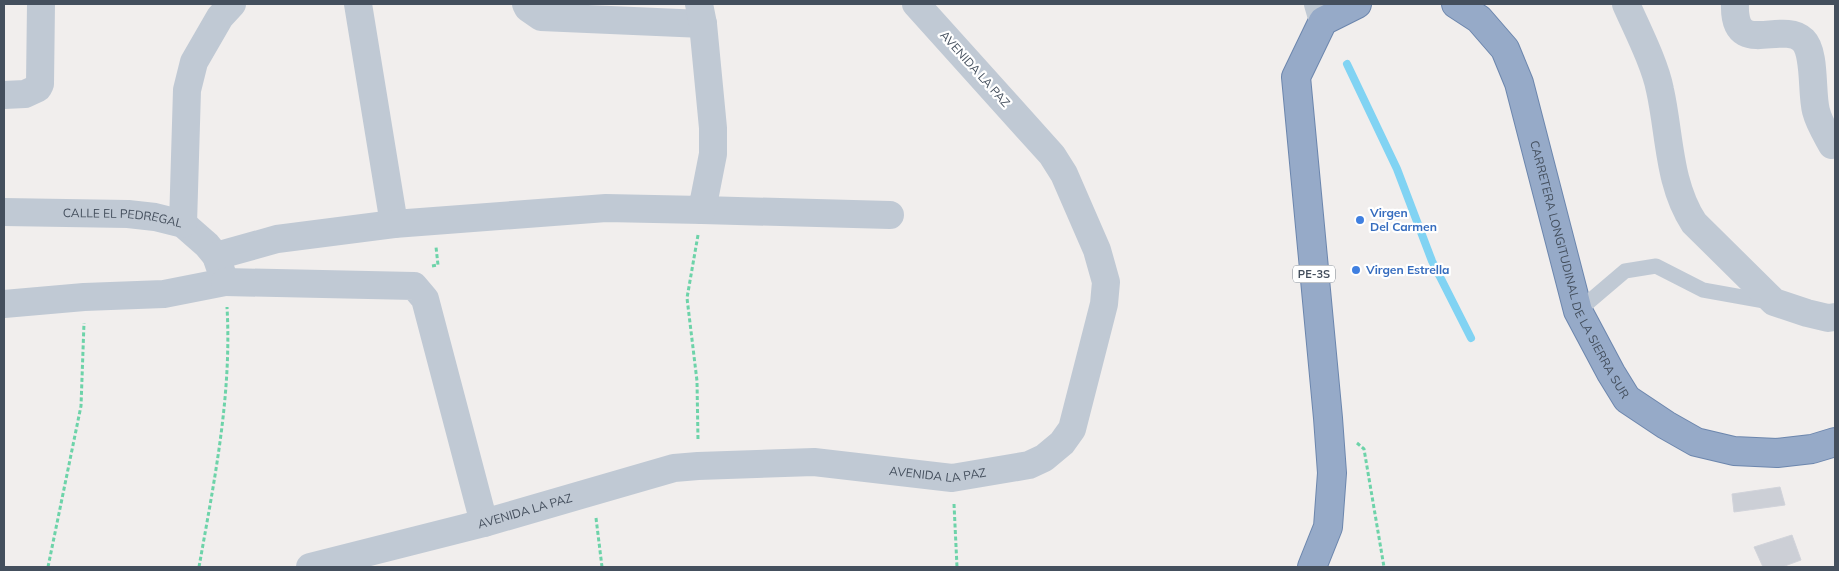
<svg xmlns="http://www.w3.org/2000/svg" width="1839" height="571" viewBox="0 0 1839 571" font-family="Mulish,sans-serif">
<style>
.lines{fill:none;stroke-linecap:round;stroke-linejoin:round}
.stream{stroke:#81d3f3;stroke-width:8}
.building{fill:#cccfd6;stroke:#d1d3da}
.trunk-casing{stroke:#6c86ad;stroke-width:30}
.path{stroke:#6dd3a9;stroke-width:3;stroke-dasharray:4 2.5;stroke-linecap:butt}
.service{stroke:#c0c9d4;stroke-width:15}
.minor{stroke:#c0c9d4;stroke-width:28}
.trunk{stroke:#96aac8;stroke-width:28}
.shop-dot{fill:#3f7fe0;stroke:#fff;stroke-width:2}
.labels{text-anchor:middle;stroke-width:4.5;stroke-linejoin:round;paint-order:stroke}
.shield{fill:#fff;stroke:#7c848e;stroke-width:1}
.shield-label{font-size:11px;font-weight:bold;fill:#444f5d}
.street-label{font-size:12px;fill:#444f5d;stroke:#fff}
.shop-label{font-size:12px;font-weight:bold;fill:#366cbe;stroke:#fff;text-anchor:start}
</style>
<rect width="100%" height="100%" fill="#f1eeed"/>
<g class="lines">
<path class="stream" d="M1347 64 1397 169 1432 261 1471 338"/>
</g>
<path class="building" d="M1780 487 1785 505 1734 512 1732 494Z
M1792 535 1801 560 1782 567H1763L1754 547Z"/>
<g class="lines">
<g class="trunk-casing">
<g id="trunk">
<path id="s3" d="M1456 4 1479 19 1505 49 1519 83 1578 311 1611 373 1627 399 1666 425 1696 442 1734 451 1777 453 1812 449 1835 442"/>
<path d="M1312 567 1328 527 1332 473 1328 418 1296 77 1323 21 1357 4"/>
</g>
</g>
<path class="path" d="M698 235 687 298 697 381 698 440
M432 266 438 265 436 247
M1357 443 1364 449 1384 567
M954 504 957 567
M596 518 602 567
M48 567 81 406 84 323
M199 567C214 482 232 395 227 307"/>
<path class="service" d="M1578 311 1625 271 1656 266 1703 290 1770 302"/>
<g class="minor">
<path d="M358 4 394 224"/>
<path d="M526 4 528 8 541 17 703 24"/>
<path d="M1318 4 1323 21"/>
<path d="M1626 4C1637 29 1655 64 1660 90 1670 135 1668 183 1694 223L1774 302 1807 313 1828 318 1835 317"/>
<path d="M1735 4C1733 59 1781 20 1803 40 1816 53 1811 92 1816 111 1819 123 1826 134 1832 145"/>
<path d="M4 95 25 94 38 88 40 84 41 4"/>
<path d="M702 210 890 215"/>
<path id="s1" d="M4 212 128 214 155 217 183 224 207 245 216 256 225 282 164 294 84 297 4 304"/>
<path d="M183 224 187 90 194 62 220 17 232 4"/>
<path d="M216 256 277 239 394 224 606 208 702 210 713 154V128L703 24 699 4"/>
<path d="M225 282 414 286 425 299 484 523"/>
<path id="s2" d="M310 567 484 523 674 468 698 466 814 462 952 478 1029 465 1044 458 1062 443 1072 429 1104 304 1106 282 1097 250 1064 174 1052 155 916 4"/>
</g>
<use href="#trunk" class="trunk"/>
</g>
<g class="shop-dot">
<circle cx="1360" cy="220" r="5"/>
<circle cx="1356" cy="270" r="5"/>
</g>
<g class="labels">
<rect class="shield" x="1293" y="265.5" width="42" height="17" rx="4"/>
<g class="shield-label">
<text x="1314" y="278">PE-3S</text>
</g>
<g class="street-label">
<text transform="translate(975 69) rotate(48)" y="4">AVENIDA LA PAZ</text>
<text dy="4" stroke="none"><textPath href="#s1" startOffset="119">CALLE EL PEDREGAL</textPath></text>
<text dy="4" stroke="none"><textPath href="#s3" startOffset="301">CARRETERA LONGITUDINAL DE LA SIERRA SUR</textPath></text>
<text dy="4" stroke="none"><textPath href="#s2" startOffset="642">AVENIDA LA PAZ</textPath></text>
<text dy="4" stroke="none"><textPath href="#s2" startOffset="222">AVENIDA LA PAZ</textPath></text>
</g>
<g class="shop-label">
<text x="1370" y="217">Virgen<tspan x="1370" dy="14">Del Carmen</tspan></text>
<text x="1366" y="274">Virgen Estrella</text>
</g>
</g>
<rect width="1839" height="571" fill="none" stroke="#444f5d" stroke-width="10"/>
</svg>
